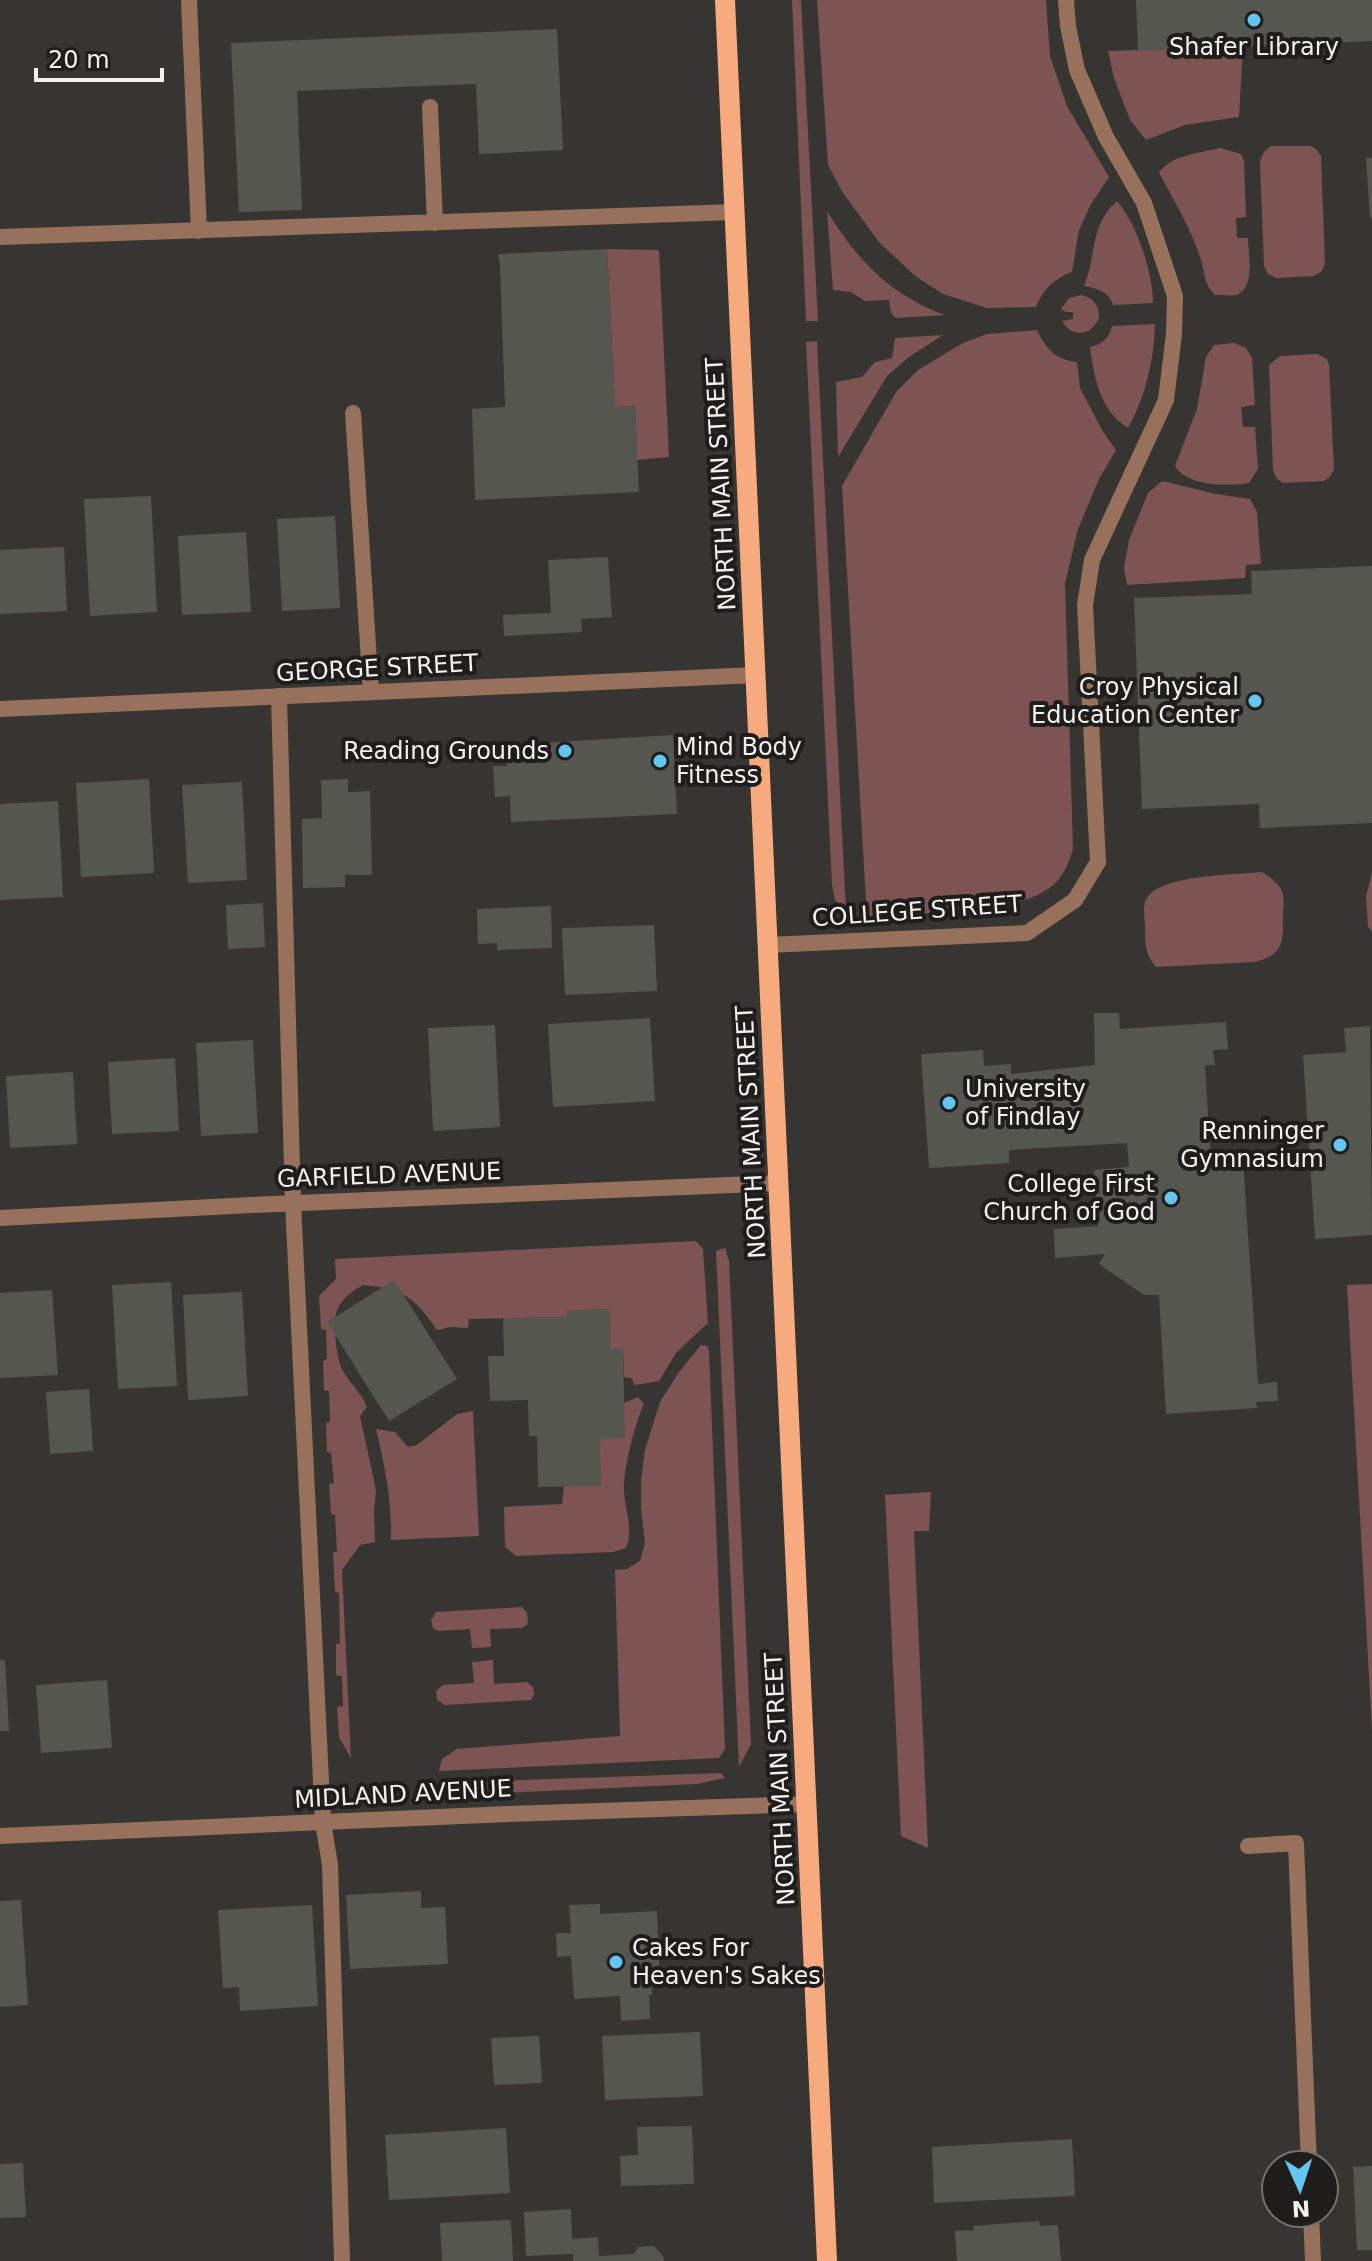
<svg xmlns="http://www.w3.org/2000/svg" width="1372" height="2261" viewBox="0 0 1372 2261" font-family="'DejaVu Sans',sans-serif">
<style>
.green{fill:#7d5353}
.building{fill:#565651}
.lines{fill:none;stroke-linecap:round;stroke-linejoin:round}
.service{stroke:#97715c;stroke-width:16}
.minor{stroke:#97715c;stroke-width:16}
.tertiary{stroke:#97715c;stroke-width:16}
.primary{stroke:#f8aa7f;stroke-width:20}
.poi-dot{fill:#64c5ee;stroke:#1e1d1b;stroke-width:3}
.labels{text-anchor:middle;stroke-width:8;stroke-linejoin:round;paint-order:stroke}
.poi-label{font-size:24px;fill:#f2f1ee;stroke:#1e1d1b;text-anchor:end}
.street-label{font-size:24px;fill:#f2f1ee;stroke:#1e1d1b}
</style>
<rect width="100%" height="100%" fill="#373531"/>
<path class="green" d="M792 0H801L818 321H806Z
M817 0H1046L1050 56 1067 106 1109 177 1091 204 1079 230 1072 272C1054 279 1044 288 1036 307L987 308 943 294 915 276 879 242 843 193 828 165Z
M1243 46 1239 117 1185 125 1146 140 1130 120 1114 78 1108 51Z
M1271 146H1311L1317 150 1321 156 1325 264 1322 271 1314 276 1276 278 1268 274 1264 266 1260 161 1264 152Z
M1220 148 1241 154 1244 161 1246 217 1236 218 1237 238H1248C1248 253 1256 288 1236 295 1231 296 1221 295 1215 295 1204 285 1205 274 1201 260 1192 230 1174 201 1159 173 1170 155 1200 153 1220 148Z
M1117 201C1137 224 1153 273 1153 303L1113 305C1109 292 1097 288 1084 286 1097 255 1089 226 1117 201Z
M827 211C857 260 890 295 945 315L896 318 891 313 889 300 865 301 851 292 833 290Z
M607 249 659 250 669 457 637 460 635 406 615 407Z
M1081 295C1094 298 1099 305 1099 318 1091 336 1073 339 1062 321L1073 319V312H1066L1061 309 1069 298Z
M1155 324C1154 360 1146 396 1128 428 1100 411 1094 377 1090 347 1103 344 1109 338 1112 326Z
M1037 330C1046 349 1056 360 1077 362L1080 388 1102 430 1116 450 1099 479 1078 529 1065 583 1073 849C1069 863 1064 876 1052 886 1023 908 983 908 949 911 922 914 894 916 867 919L842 486 896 392 918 370 963 343 987 334Z
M943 335 909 357 887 376 838 457 836 382 862 377 875 362 892 358 895 338Z
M817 341 846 911 835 900 832 885 806 342Z
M1234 343 1246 348 1252 358 1255 405 1241 407 1243 427H1255L1258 469 1249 483C1228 486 1187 487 1175 466L1197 409 1206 357 1214 345Z
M1317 354 1327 359 1329 365 1334 469 1330 477 1324 481 1283 483 1277 479 1273 471 1269 365 1280 356Z
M1162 481 1216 494 1250 499 1257 512 1261 564 1246 565 1245 578 1127 585 1124 568 1129 540 1148 493Z
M1262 872C1269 877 1276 881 1281 889 1285 896 1283 906 1283 914 1283 941 1285 954 1255 962L1156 967C1145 954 1145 943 1145 927 1145 919 1143 908 1145 902 1154 874 1236 875 1262 872Z
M1372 873V931L1368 927 1366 896Z
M696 1241 703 1249 708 1323 676 1353 659 1381 635 1385 631 1378 624 1377 623 1350 610 1349 609 1309 568 1311 567 1317 469 1319 468 1328 451 1327 437 1330C414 1297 404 1289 363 1285 354 1290 345 1296 339 1306 331 1319 336 1355 342 1369 349 1383 362 1393 367 1407L360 1416 376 1490 374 1512 375 1542 360 1545 342 1570 351 1758 339 1737 337 1707 343 1706 342 1676 336 1675V1644H340L339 1593 335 1592 333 1552H337L335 1515 331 1514 329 1484 334 1483 331 1453 327 1452 326 1423 330 1422 329 1391 324 1390 323 1361 327 1359 326 1330 321 1329 319 1296 336 1279 335 1259Z
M725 1248 729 1261 751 1744 739 1767 716 1251Z
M1372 1284V1730L1347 1285Z
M701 1345 707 1346 709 1351 725 1749 719 1758 439 1771 442 1759 457 1749 620 1736 615 1570 627 1569 640 1561 645 1543 641 1508V1481L645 1450 660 1402 679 1372Z
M638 1397 644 1404C635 1422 623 1471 624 1491 625 1511 634 1529 626 1548L613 1552 516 1556 505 1547 504 1507 562 1504 564 1486 624 1403Z
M473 1411 479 1536 391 1540C392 1502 385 1466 376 1429L395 1432 408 1447 417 1445 457 1414Z
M931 1492 929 1531H914L928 1848 901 1836 885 1495Z
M522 1607 527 1613 528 1624 522 1628 490 1629 491 1647 472 1648 470 1629 438 1631 433 1628 431 1620 436 1612Z
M493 1660 494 1684 527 1682 533 1687 534 1694 531 1700 445 1705 437 1700 436 1691 443 1685 474 1683 472 1662Z
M721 1773 725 1778 697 1784 456 1795 444 1792 439 1783Z"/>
<path class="building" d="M1136 0H1372V41L1138 51Z
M557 29 563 150 479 154 476 84 297 91 302 210 239 212 231 43Z
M1366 158H1372V218H1370Z
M607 249 615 407 635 406 639 492 475 500 472 409 505 407 500 264 498 254Z
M151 496 157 612 90 616 84 499Z
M335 516 340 608 282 611 277 519Z
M246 532 251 612 182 615 178 536Z
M64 547 67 611 0 614V550Z
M608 557 612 617 581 619 582 632 504 636 503 615 551 613 548 560Z
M1372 566V823L1260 828 1259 804 1142 809 1134 598 1252 594 1251 571Z
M673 735 677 814 511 822 510 796 495 797 493 766H507L506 745Z
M149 779 154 873 81 877 76 783Z
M348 779V792L370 791 372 875H345V887L303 888 302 819 322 818 321 780Z
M242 782 247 880 188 883 182 785Z
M58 801 63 897 0 900V804Z
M263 903 265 947 228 949 226 905Z
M551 906 552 948 497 950V943L478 944 477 909Z
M654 925 657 991 565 995 562 928Z
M1094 1013H1119L1120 1029 1226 1022 1228 1049 1213 1050 1215 1065H1205L1211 1163 1243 1161 1258 1384 1277 1382 1278 1401 1256 1402 1257 1408 1166 1414 1159 1295H1144L1099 1264 1105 1254 1055 1258 1054 1229 1098 1226 1094 1170 1129 1167 1127 1143 1009 1150V1163L929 1168 921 1054 983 1050 984 1066 1011 1064V1074L1095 1065Z
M650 1018 655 1101 553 1107 548 1024Z
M495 1025 500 1127 433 1131 428 1028Z
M1370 1026 1372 1235 1315 1239 1303 1055 1346 1052 1344 1028Z
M253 1040 258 1133 201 1136 196 1043Z
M175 1058 179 1131 112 1134 108 1062Z
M73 1072 77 1144 10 1148 6 1076Z
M394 1280 457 1379 389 1421 327 1322Z
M171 1282 177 1386 118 1389 112 1285Z
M52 1290 58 1375 0 1378V1293Z
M242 1292 248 1396 188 1400 183 1295Z
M609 1309 610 1349H623L625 1438 600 1439 601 1486 538 1487 537 1436H529L528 1400 490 1401 488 1356H504L503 1318 567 1317V1311Z
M89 1389 93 1451 50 1454 46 1392Z
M0 1660H5L9 1731H0Z
M107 1680 112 1748 41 1753 36 1685Z
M421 1891V1908L445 1907 448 1964 350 1969 346 1895Z
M21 1900 28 2005 0 2007V1901Z
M600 1904V1914L657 1911 659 1968 651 1969 652 1995H649L650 2019 621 2021 620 1996 574 1999 571 1956 557 1957 556 1933H571L569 1905Z
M312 1905 318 2006 240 2011 239 1987 223 1988 218 1910Z
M700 2032 703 2096 605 2100 602 2036Z
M539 2036 542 2083 494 2085 491 2038Z
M692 2126 694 2184 621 2186 620 2156 638 2155 637 2127Z
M506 2128 510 2193 389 2200 385 2135Z
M1072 2139 1075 2196 934 2203 932 2147Z
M23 2163 26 2217 0 2218V2164Z
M1372 2166V2250H1357L1353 2167Z
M571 2209 572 2239 598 2237 599 2256 634 2254 638 2247 654 2246 663 2256 664 2261H573V2254L526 2256 524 2212Z
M511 2220 513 2261H442L440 2223Z
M1039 2221 1040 2226 1058 2225 1061 2261H957L955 2231 974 2230 973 2226Z"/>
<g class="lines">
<path class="service" d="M189 1 199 231
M430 107 435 223
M0 237 735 212
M353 413 371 692
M279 696 293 1203 323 1822 330 1865 342 2261
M1248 1846 1296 1843 1309 2165
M1311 2213 1313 2261"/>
<path class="minor" d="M0 709 756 675
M0 1218 251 1205 779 1183
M0 1836 508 1814 808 1804"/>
<path class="tertiary" d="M768 945 1027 933 1075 900 1098 862 1085 605 1092 560 1166 400 1174 334 1175 296 1144 203 1106 137 1077 70 1068 26 1066 0"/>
<path class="primary" d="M725 0 827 2261"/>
</g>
<g class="poi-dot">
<circle cx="1254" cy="20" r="8"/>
<circle cx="1255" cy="701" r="8"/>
<circle cx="565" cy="751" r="8"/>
<circle cx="660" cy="761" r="8"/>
<circle cx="949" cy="1103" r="8"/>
<circle cx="1340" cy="1145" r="8"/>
<circle cx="1171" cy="1198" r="8"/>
<circle cx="616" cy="1962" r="8"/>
</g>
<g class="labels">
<g class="poi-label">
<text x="1254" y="55" text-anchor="middle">Shafer Library</text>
<text x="1239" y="695">Croy Physical<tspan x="1239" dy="28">Education Center</tspan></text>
<text x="676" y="755" text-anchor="start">Mind Body<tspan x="676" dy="28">Fitness</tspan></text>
<text x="549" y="759">Reading Grounds</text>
<text x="965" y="1097" text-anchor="start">University<tspan x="965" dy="28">of Findlay</tspan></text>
<text x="1324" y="1139">Renninger<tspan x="1324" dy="28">Gymnasium</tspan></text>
<text x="1155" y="1192">College First<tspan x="1155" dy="28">Church of God</tspan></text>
<text x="632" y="1956" text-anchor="start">Cakes For<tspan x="632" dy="28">Heaven's Sakes</tspan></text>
</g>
<g class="street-label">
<text transform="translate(721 484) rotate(-93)" y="8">NORTH MAIN STREET</text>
<text transform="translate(377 668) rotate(-3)" y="8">GEORGE STREET</text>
<text transform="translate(917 911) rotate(-4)" y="8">COLLEGE STREET</text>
<text transform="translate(751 1132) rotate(-93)" y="8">NORTH MAIN STREET</text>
<text transform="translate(389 1175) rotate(-2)" y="8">GARFIELD AVENUE</text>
<text transform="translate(780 1779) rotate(-93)" y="8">NORTH MAIN STREET</text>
<text transform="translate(403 1794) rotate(-3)" y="8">MIDLAND AVENUE</text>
</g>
</g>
<g transform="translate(1300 2189) rotate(177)"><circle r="38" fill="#1e1d1b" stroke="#73726f" stroke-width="2"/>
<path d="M0-6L14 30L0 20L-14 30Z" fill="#64c5ee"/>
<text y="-12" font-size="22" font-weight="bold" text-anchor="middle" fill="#f2f1ee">N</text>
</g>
<path d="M36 68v12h126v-12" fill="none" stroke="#f2f1ee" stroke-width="4"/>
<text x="48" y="68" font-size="24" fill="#f2f1ee" stroke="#1e1d1b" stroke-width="6" paint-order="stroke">20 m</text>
</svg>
